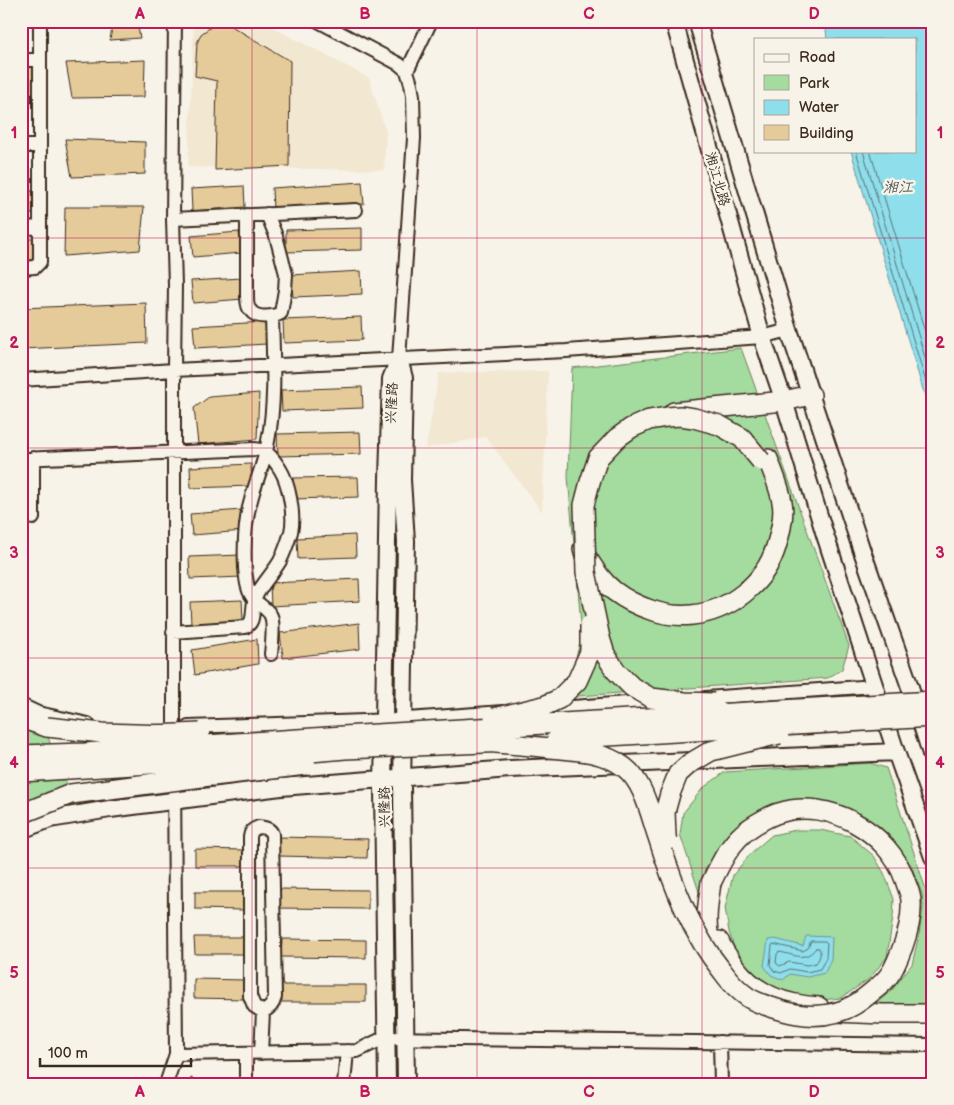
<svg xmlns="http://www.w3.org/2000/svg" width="954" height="1105" viewBox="0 0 954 1105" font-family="'Balsamiq Sans','LXGW WenKai TC',sans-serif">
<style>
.built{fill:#f2e7d1}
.green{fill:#a4db9e;stroke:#70825e}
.water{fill:#8edeec;stroke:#6d969a}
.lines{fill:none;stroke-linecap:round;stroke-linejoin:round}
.shore{stroke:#5c7270;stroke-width:1}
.building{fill:#e5cb9a;stroke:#3b2a1e}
.minor-casing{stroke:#3b2a1e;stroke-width:16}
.major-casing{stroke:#3b2a1e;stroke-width:20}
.highway-casing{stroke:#3b2a1e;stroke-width:22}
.minor{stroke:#f7f3e8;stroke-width:12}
.major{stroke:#f7f3e8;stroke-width:16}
.highway{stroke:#f7f3e8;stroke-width:19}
.highway-bridge-casing{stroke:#3b2a1e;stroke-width:22;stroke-linecap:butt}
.highway-bridge{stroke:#f7f3e8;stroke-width:19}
.grid{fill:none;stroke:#c2185b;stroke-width:1;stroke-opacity:0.55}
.labels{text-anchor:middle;stroke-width:5;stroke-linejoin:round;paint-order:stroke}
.street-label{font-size:14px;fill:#3b2a1e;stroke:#f7f3e8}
.water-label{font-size:15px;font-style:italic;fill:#505752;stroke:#f7f3e8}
.neatline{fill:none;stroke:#c2185b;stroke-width:2}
.grid-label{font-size:16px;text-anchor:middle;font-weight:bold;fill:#c2185b}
</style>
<rect width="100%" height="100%" fill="#f7f3e8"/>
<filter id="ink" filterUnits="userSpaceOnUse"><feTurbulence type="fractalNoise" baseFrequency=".02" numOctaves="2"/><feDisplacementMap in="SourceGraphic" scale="10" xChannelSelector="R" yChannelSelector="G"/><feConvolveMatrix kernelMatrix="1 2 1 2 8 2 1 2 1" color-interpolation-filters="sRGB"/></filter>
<g filter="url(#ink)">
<path class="built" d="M194 21H261L369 78 386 133 384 170 188 167Z
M548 371 542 512 486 437 426 448 439 373Z"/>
<path class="green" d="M741 348 849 646 842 669 828 678 565 697 582 635 568 477 572 368Z
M21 699 38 713 71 794 21 846Z
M870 763 886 768 933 911V1005L867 1011 892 990 912 964 919 935 923 907 922 894 911 865 898 849 834 808 759 817 702 901 680 834 683 813 703 788 725 772Z
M796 830H820L850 836 874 856 884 873 894 899 893 917 887 957 869 979 841 998 801 1002 785 999 746 969 735 950 729 932 725 908 733 875 751 853 772 835Z"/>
<path class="water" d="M825 21H933V423L851 151H915V39H827Z
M806 936 832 937 831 959 825 973 807 977 790 974 783 980 771 975 764 966 768 940 775 939 803 946Z"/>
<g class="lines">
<path class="shore" d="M856 151 933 405
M863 151 933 384
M870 151 933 358
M811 941H825L827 943 826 958 820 969 807 972 790 969 781 973 774 971 770 965 772 946 773 944 803 951 808 948Z
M816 948H819C822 953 819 960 816 963L807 965 789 962 780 966 776 963 777 954 779 952C794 954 804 963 816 948Z"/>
</g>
<path class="building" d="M113 21H137L140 38 110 40Z
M219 21H223L290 61 289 166 215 170 217 81 195 76 197 43 201 34Z
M145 60 144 97 72 98 66 63Z
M21 65H38L36 94H21Z
M26 115 25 142H21V116Z
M65 139 145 142V174L72 177Z
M362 182 364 204 273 209 272 188Z
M244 186 245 207 192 211 191 189Z
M21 191H36L35 214H21Z
M65 207H144L140 250 64 256Z
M362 228V250L286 252V230Z
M239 232 241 253 193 257 191 236Z
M21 239H35L34 264H21Z
M361 271 362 294 293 297 291 275Z
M242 278 243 299 193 303 191 281Z
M146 303 147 343 21 349V308Z
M361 317 362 340 284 343 283 320Z
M265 322 267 344 195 348 193 326Z
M362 387 363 408 282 411 281 390Z
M259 393 257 439 198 444 194 408 209 397Z
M360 432 361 454 278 456 277 434Z
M251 464 252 486 191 488 190 467Z
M358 477 359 497 293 499V478Z
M242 510 244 531 192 535 190 514Z
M355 535 356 557 298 559 297 538Z
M241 555 242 577 190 579 189 557Z
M359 579 360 601 271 606 270 583Z
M242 600 243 621 191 624 190 602Z
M359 623 360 649 283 658 280 633Z
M257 639 258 664 195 675 192 650Z
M278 837 368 839 367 858 278 856Z
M195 849 246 850V866H195Z
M277 889 368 890V909L277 908Z
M195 892H245V910L195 909Z
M194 937H245V954H195Z
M282 939 366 940V958L281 957Z
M194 979 245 980V999L194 998Z
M281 985H366V1002H281Z
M191 1078 202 1084H188Z"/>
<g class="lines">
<g class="minor-casing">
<path id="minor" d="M318 21 399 64 407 71 411 84 413 96 414 138 399 359
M21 60H40
M407 71 431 21
M21 98H25
M21 146H40
M247 215V296C247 300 247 308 251 311 257 319 274 317 281 313L285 290 286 274 276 236 267 214
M173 219 356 210
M21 228 40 227
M21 268 35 267 40 262V21
M21 380 174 370 566 351 762 337 789 330
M33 458V518
M21 459 254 449C268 450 273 458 280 469 289 483 295 516 291 532 288 542 284 553 280 561 273 573 262 584 256 596 250 606 257 622 245 627L173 632
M271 654C272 646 274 623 271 616 268 609 260 606 255 600 247 593 246 579 245 568 244 547 245 520 251 500 256 480 265 462 268 441 276 400 273 357 272 316
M705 698 875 686
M21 705 38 713 88 724
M545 709 655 701
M188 727 394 720 503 712
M174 741V370L175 285 173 219 175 21
M259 827C264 828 270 828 272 834L275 997C273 1005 270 1008 263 1012L254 1006 250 996V837C251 831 253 829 259 827Z
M720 1042 721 1084
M261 1053 263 1012
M176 1054 357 1051 384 1038 933 1045
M166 1084 176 1054 174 774
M246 1084V1053
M344 1084 347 1051"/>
</g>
<g class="major-casing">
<path id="major" d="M674 21 762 337 784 401 825 535 896 752 933 857
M697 21 789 330 861 548 910 687 933 760
M399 359 404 378 402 480 406 541 402 787 406 1084
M21 830 50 819 110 809 281 787 510 769 896 752
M387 1084 383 789 384 720 388 479 391 379 399 359"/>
</g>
<g class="highway-casing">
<path id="highway" d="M674 412 784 401 811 395
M583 549 584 553C593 567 601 581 614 591 635 607 666 618 692 615 730 611 765 583 776 547 780 534 785 516 782 502 780 488 773 473 768 459
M21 718 47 727
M711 883C708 903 704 925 711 945 713 949 717 954 719 959
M719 941C723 951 729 958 735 967 757 995 784 1005 819 1007
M835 1012 883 1014H933"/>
</g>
<use href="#minor" class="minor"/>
<use href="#major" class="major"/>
<use href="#highway" class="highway"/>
<g class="highway-bridge-casing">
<path id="highway-bridge" d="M714 703 685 702 651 698 632 687 616 671 605 654 600 638 586 572 584 505 590 482 598 458 617 438 631 428 649 420 667 417 680 416 694 418 719 425 742 438 761 461
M494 718 544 706 559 699 577 681 590 652V625
M47 727 102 733 167 735
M155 735 200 733
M557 739 933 717
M495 743C513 744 531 746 550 748 575 750 603 751 624 767 644 782 650 814 658 837 673 885 691 933 723 972 730 982 739 991 749 998 759 1004 785 1012 797 1014 816 1017 837 1015 854 1005 861 1001 867 996 873 991 891 978 895 967 903 946 908 932 912 916 911 901 911 894 907 887 905 880 889 832 828 797 779 813 771 815 757 823 750 828 731 841 721 862 711 883
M21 755 85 753 343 736 933 701
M21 772 230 759 345 749 507 742
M213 776 306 765
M21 814 71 794 225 774
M667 841 666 836 665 812 670 794 678 774 689 764 711 751 779 734"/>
</g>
<use href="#highway-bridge" class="highway-bridge"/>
</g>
</g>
<path class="grid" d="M252 21V1084M477 21V1084M702 21V1084M21 238H933M21 448H933M21 658H933M21 868H933"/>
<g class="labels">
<g class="street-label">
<text transform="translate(718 179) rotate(74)" y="5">湘江北路</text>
<text transform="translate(391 403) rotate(-87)" y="5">兴隆路</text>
<text transform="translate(384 807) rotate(-91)" y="5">兴隆路</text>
</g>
<g class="water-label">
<text x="898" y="192">湘江</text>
</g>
</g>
<rect width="954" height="1105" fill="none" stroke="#f7f3e8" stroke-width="55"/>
<rect x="754" y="38" width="162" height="115" fill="#f7f3e8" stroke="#aca397"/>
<rect x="764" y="54" width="25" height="8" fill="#f7f3e8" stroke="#aca397"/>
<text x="799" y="62" font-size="15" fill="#3b2a1e">Road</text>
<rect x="764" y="75" width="25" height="15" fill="#a4db9e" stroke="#aca397"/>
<text x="799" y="88" font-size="15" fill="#3b2a1e">Park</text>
<rect x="764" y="100" width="25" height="15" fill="#8edeec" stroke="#aca397"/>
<text x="799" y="112" font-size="15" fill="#3b2a1e">Water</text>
<rect x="764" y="125" width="25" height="15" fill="#e5cb9a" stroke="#aca397"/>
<text x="799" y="138" font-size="15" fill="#3b2a1e">Building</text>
<path d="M40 1058v8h151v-8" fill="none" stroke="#3b2a1e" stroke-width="2.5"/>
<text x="48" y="1058" font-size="15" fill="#3b2a1e" stroke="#f7f3e8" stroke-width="4" paint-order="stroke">100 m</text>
<rect x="28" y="28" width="898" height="1050" class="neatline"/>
<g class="grid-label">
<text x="140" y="19">A</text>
<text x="365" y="19">B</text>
<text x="589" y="19">C</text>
<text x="814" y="19">D</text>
<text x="14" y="138">1</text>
<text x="940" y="138">1</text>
<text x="14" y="348">2</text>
<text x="940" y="348">2</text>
<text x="14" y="558">3</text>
<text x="940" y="558">3</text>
<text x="14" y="768">4</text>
<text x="940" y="768">4</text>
<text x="14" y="978">5</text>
<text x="940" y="978">5</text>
<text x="140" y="1097">A</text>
<text x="365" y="1097">B</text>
<text x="589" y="1097">C</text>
<text x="814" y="1097">D</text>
</g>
</svg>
